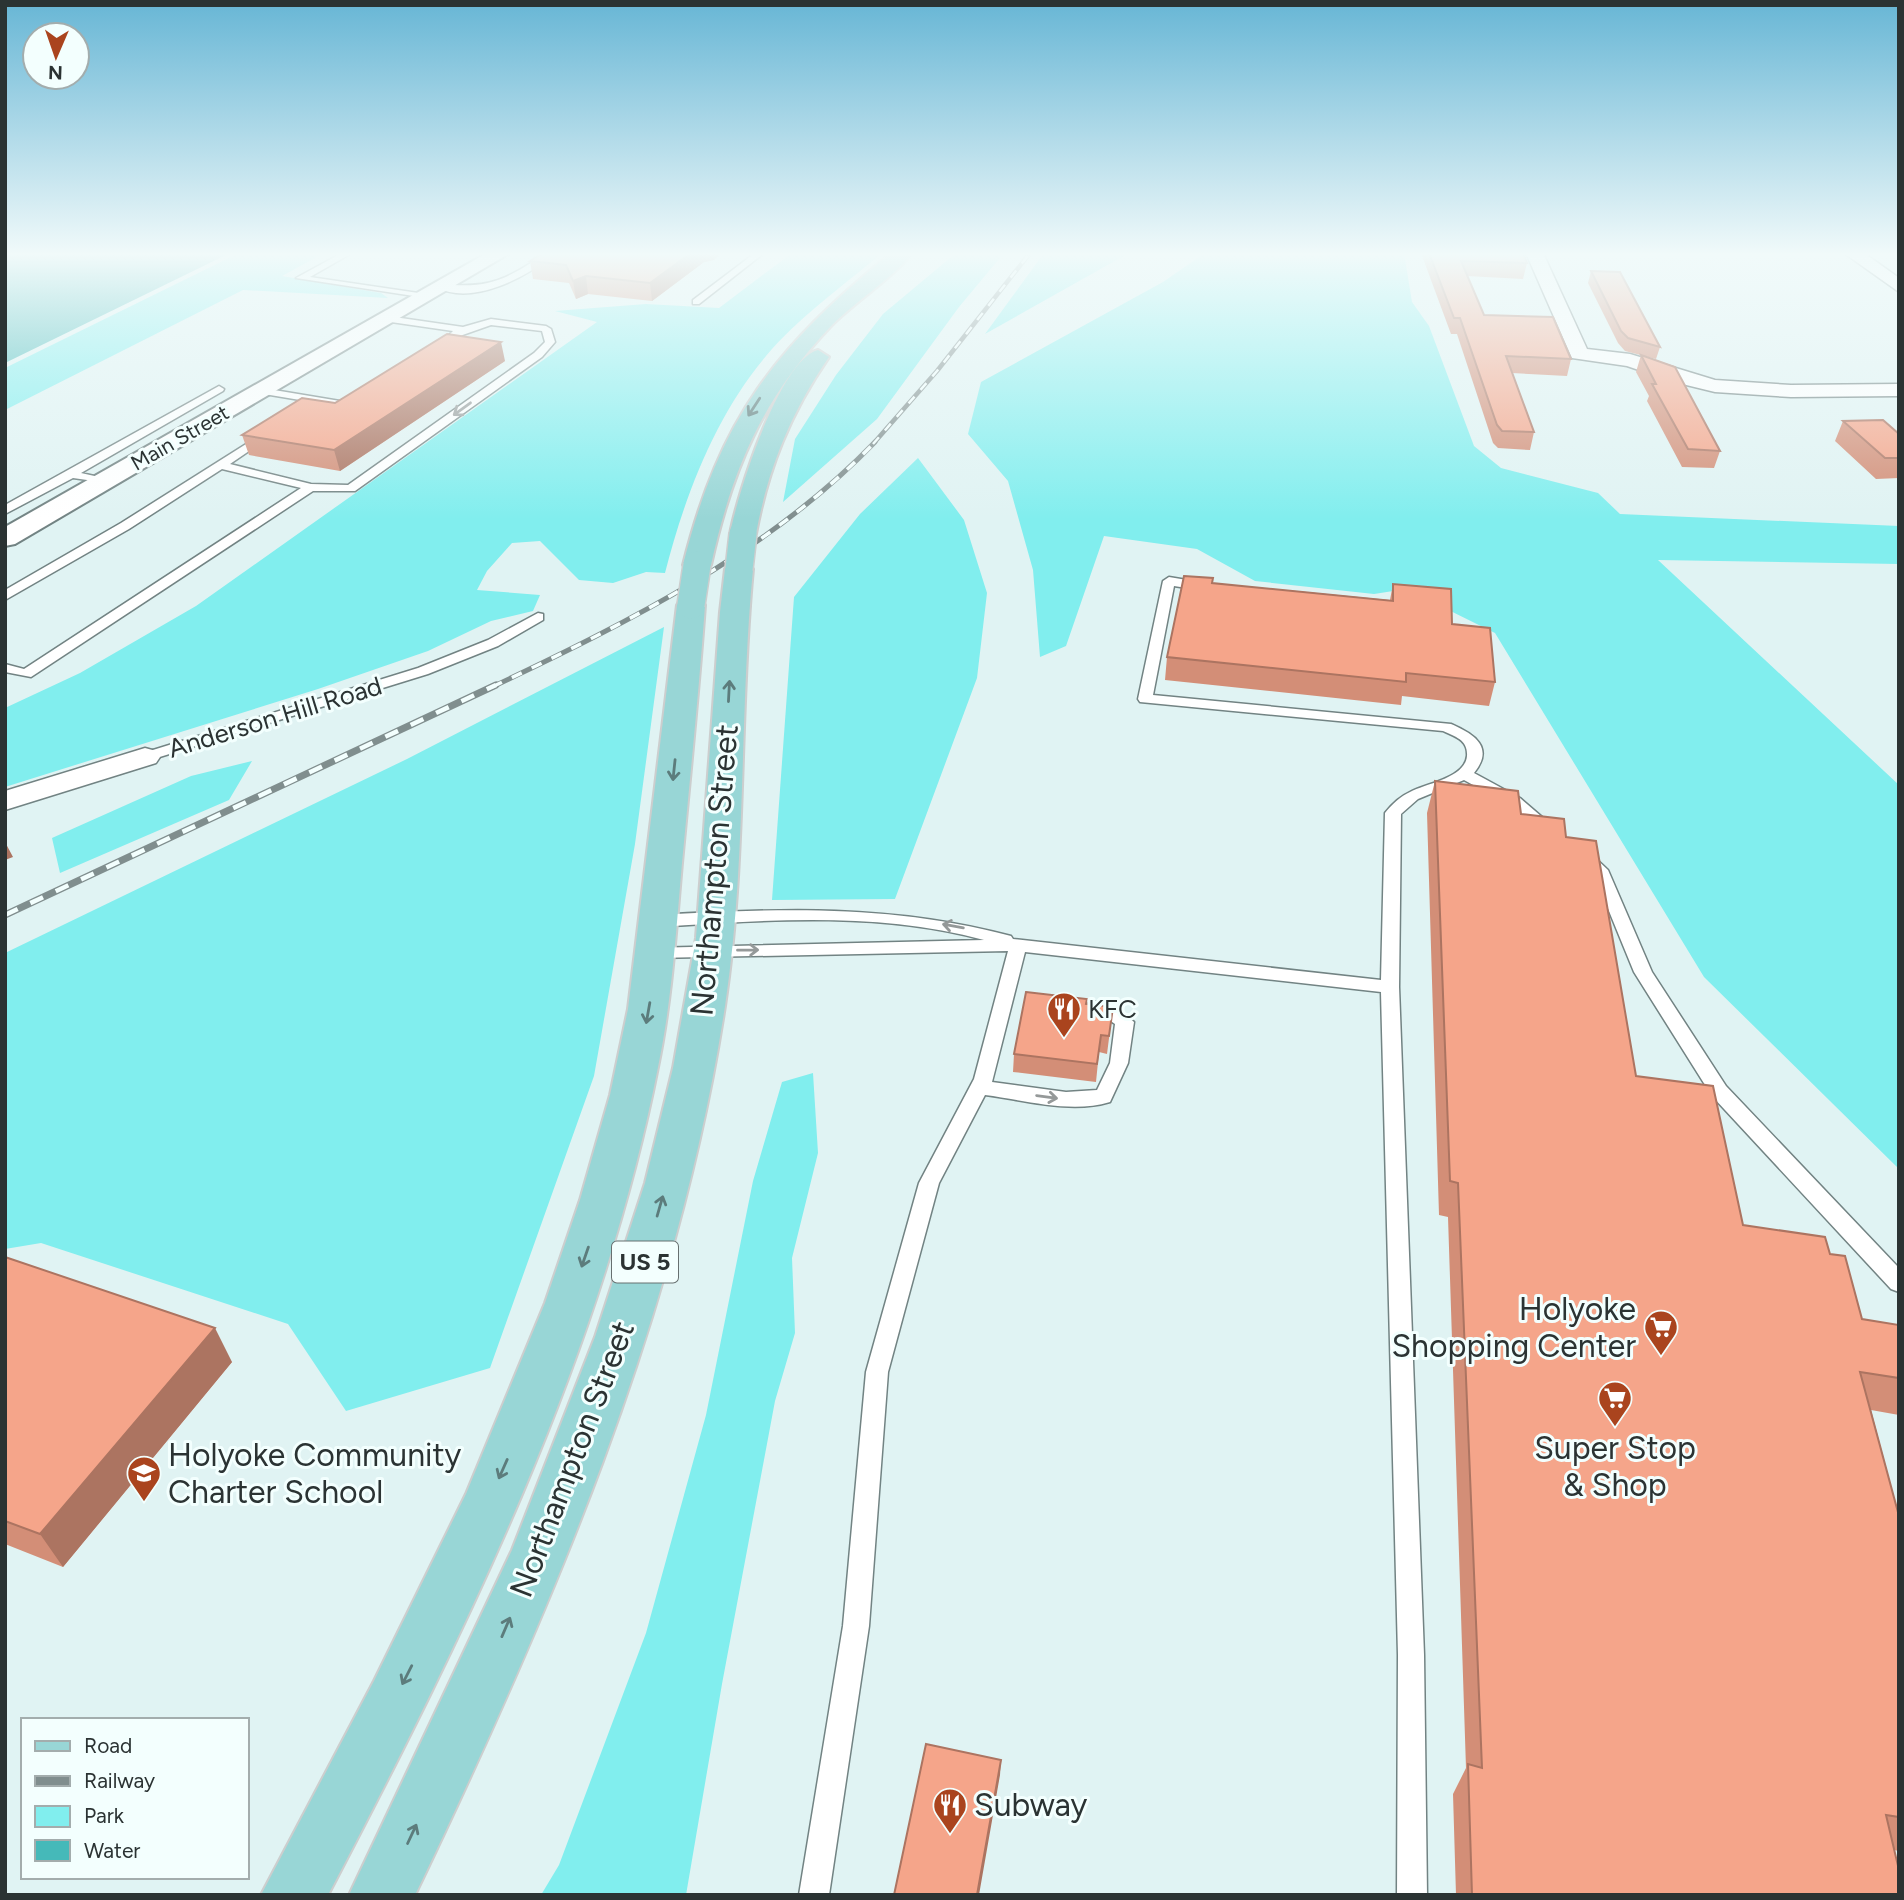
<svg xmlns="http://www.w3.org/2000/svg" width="1904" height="1900" viewBox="0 0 1904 1900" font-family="Figtree,sans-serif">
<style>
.green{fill:#81eeee}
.water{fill:#45b9b9}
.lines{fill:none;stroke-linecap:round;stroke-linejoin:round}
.lane-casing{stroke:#728383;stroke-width:3}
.street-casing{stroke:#728383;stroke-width:3}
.secondary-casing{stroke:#728383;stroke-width:4}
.primary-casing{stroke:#cccece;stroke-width:4}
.lane{fill:#fff;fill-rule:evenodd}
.street{fill:#fff;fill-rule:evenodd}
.secondary{fill:#fff;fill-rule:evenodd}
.primary{fill:#98d6d6;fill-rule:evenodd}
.rail-far2-casing{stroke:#808e8e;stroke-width:4.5}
.rail-far1-casing{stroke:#808e8e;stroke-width:5}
.rail-casing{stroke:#808e8e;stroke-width:7}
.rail-far2{stroke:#f3fffe;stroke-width:2.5;stroke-dasharray:9;stroke-linecap:butt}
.rail-far1{stroke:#f3fffe;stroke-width:3.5;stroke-dasharray:11;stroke-linecap:butt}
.rail{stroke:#f3fffe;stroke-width:4.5;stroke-dasharray:14;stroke-linecap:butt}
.primary-bridge-casing{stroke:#cccece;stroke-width:30;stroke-linecap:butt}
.primary-bridge{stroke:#98d6d6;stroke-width:27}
.wall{fill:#d38e77}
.shaded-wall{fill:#ac7461}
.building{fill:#f5a58a;stroke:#ac7461;stroke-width:2}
.oneway{stroke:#5c7c7c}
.oneway2{stroke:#959999}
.labels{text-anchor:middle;stroke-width:6;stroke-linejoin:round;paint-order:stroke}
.far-street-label{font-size:21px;fill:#2b3333;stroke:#f3fffe}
.shield{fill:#f3fffe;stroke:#677070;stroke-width:2}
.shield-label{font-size:24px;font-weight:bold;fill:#2b3333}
.street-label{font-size:26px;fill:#2b3333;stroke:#f3fffe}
.poi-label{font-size:26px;fill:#2b3333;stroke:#f3fffe;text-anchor:start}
.near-street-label{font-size:32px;fill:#2b3333;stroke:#f3fffe}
.near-poi-label{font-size:32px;fill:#2b3333;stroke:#f3fffe;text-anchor:start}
</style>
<rect width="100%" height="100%" fill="#e0f3f3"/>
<path class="green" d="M239 253H324L282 276 381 293 388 298 243 290 5 410V368Z
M792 253H882C843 286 799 317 766 356 715 416 684 498 665 573L646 572 613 583 579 580 540 541 512 543 487 571 477 590 540 595 533 611 491 621 428 651 318 689 5 787V708L80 673 196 606 597 322 555 311 646 304 719 308Z
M956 253H1004L959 307 877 419 783 502 795 439 836 375 883 314Z
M1044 253H1129L985 334Z
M1205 253H1404L1412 302 1429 326 1474 446 1501 468 1598 493 1620 514 1899 526V564L1658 560 1899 785V1169L1704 977 1495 633 1406 589 1374 594 1255 581 1197 549 1104 536 1066 646 1040 657 1033 570 1008 481 968 434 981 382 1163 282Z
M918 458 964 520 987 593 977 678 895 899 772 900 794 597 860 514Z
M664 627 635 844 594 1076 490 1368 346 1411 288 1324 41 1243 5 1249V953L407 759Z
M252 761 229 800 60 873 52 838 191 776Z
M813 1073 818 1153 792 1258 795 1333 775 1401 722 1684 686 1895H541L559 1865 646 1633 706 1415 753 1181 782 1082Z"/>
<path class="water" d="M5 253H230L5 363Z"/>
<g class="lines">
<g class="lane-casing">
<path id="lane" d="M342 253H352L310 277 432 295 427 298 296 278Z
M546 253H555C530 276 471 307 437 287L442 284C490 289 507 279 546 253Z
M755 253H764L699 304H693V300Z
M387 316 463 327 491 319 546 326 551 329 555 342 542 357 355 491H313L31 677 5 672V664L24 669 301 488 222 469 129 529 5 600V590L121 523 262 434 271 436 230 464 311 484 348 485 534 353 545 342 542 331 491 325 454 338 449 335 453 331 384 321V317Z
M219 386 224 389 223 391 81 473 108 479V483L73 478 5 514V505Z
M262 388 340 401 356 393 361 396 342 407 258 393 257 391Z
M1169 577 1205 583 1211 587 1205 591 1174 586 1153 695 1451 724C1474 734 1495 747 1474 773L1520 798 1556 829 1554 832H1542L1508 804 1464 780 1418 799 1401 814 1399 987 1424 1655 1427 1895H1397L1398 1655 1381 992 1025 952 992 1082 1066 1092 1097 1090 1110 1063 1115 1024 1102 1015 1086 1011 1083 1007 1092 1001 1113 1005 1134 1022 1128 1063 1110 1102C1071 1114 1024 1100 985 1095L939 1183 888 1372 869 1626 829 1895H799L843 1626 866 1372 919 1183 974 1079 1008 951 655 958 649 956 646 952 649 948 984 940C878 911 766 920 658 927L649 921 658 915C780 908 892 904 1011 936L1013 939 1381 980 1385 813C1391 805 1401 796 1410 792 1427 783 1465 778 1467 756 1468 740 1456 737 1443 731L1140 702 1138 699 1163 581Z
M538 613 543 614V620L498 646 428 674 150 760 145 762 137 757 140 754 418 668 488 640Z
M1584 852 1590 853 1608 870 1652 972 1726 1086 1899 1268V1292L1891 1289 1712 1096 1634 972 1593 872 1576 857Z"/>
</g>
<g class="street-casing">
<path id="street" d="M1526 253H1543L1587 349 1630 354 1715 380 1791 385 1899 384V396L1791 397 1715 392 1674 382 1627 366 1572 358Z
M1844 253H1864L1899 278V292Z
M145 748 156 751 160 757 156 763 5 810V791Z"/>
</g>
<g class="secondary-casing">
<path id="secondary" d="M487 253H510L15 544 5 546V527Z"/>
</g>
<g class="primary-casing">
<path id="primary" d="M891 253H912C894 277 855 302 832 325 763 397 732 469 711 565L707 571H687L683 565C720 417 775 348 891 253Z
M818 350 829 357C791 412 768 468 756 534L753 540H733L730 534C737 496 779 360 818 350Z
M739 561 749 563 753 569C739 714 747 861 725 1006 678 1316 550 1613 415 1895H349L512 1550 595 1337 645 1183 673 1068 696 938 720 612 725 569 729 563Z
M691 596 701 599 705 605C699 691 690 777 682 863 676 931 672 1000 658 1067 601 1358 465 1633 328 1895H261L374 1681 466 1494 545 1303 580 1200 610 1095 628 1009 677 605 681 599Z"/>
</g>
<use href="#lane" class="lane"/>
<use href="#street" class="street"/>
<use href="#secondary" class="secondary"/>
<use href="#primary" class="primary"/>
<g class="rail-far2-casing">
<path id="rail-far2" d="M873 444 937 371 1030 253"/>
</g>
<g class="rail-far1-casing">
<path id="rail-far1" d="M492 687C629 622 769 552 875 442"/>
</g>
<g class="rail-casing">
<path id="rail" d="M5 915 496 685"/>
</g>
<use href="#rail-far2" class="rail-far2"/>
<use href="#rail-far1" class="rail-far1"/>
<use href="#rail" class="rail"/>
<g class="primary-bridge-casing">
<path id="primary-bridge" d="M739 569 743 534
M691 605 697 565"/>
</g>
<use href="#primary-bridge" class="primary-bridge"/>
</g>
<path class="wall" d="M1421 253H1523L1527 263 1523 279 1467 276 1484 315 1571 359 1567 376 1512 373 1534 432 1530 450 1498 448 1493 443 1457 334H1451Z
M714 260 704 262 652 301 588 294 576 299 569 283 533 279 530 261Z
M1591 271 1660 347 1656 359 1625 351 1618 343 1588 283Z
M1641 355 1720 451 1714 468 1682 467 1647 401 1649 396 1636 372Z
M505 361 340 471 249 455 242 435 335 403Z
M1843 421 1899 434V478L1876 479 1835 441Z
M1212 583 1390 600 1393 584 1452 624 1495 682 1489 706 1402 696 1401 705 1165 680 1167 657Z
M1435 781 1521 814 1566 837 1636 1076 1743 1225 1830 1254 1862 1319 1899 1325V1415L1871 1410 1899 1516V1851L1894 1850 1899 1895H1456L1453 1794 1466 1768 1448 1217 1439 1215 1427 813Z
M1087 999V1005L1113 1007 1107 1054 1099 1052 1096 1082 1013 1072 1014 1054Z
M5 1257 232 1362 63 1567 5 1544Z"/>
<path class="shaded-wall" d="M691 253H722L714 260 704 262 652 301 650 283Z
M586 276 588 294 576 299 573 281Z
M501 342 505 361 340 471 334 450Z
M5 842 13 857 5 860Z
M215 1328 232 1362 63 1567 40 1534Z
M1001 1760 1000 1775 979 1895H977Z"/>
<path class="building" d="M543 253H691L650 283 586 276 573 281 566 265 530 261Z
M1429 253H1523L1527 263 1461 261 1484 315 1553 317 1571 359 1506 356 1534 432 1502 431 1497 425 1460 318H1454Z
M1591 271 1620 272 1660 347 1628 338 1621 331Z
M447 334 501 342 334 450 242 435 302 398 335 403Z
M1641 355 1675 367 1720 451 1688 449 1652 384H1656Z
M1883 420 1899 434V458H1885L1843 421Z
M1184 576 1213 578 1212 583 1393 601V584L1451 589 1452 624 1490 628 1495 682 1406 673V682L1167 657Z
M1435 781 1518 791 1521 814 1564 819 1566 837 1596 841 1636 1076 1713 1086 1743 1225 1825 1237 1830 1254 1845 1256 1862 1319 1899 1325V1378L1860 1372 1899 1516V1817L1886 1815 1899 1870V1895H1472L1468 1764 1482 1768 1458 1183 1450 1181Z
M1026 992 1087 999 1086 1004 1113 1007 1109 1036 1101 1035 1097 1064 1014 1054Z
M5 1257 215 1328 40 1534 5 1521Z
M926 1744 1001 1760 977 1895H894Z"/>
<defs><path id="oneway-shaft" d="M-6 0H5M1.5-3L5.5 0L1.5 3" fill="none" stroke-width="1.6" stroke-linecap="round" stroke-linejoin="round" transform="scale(1.75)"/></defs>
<g class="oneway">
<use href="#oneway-shaft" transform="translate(754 407) rotate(123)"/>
<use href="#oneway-shaft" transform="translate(729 691) rotate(-87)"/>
<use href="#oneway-shaft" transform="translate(674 770) rotate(96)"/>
<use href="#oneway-shaft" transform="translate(648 1013) rotate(100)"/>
<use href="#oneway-shaft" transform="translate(660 1206) rotate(-74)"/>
<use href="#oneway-shaft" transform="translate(585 1257) rotate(109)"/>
<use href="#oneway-shaft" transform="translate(503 1469) rotate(114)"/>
<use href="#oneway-shaft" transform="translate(506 1627) rotate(-67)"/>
<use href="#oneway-shaft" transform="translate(407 1675) rotate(117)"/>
<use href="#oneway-shaft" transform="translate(412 1834) rotate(-65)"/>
</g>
<g class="oneway2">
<use href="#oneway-shaft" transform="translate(462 409) rotate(144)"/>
<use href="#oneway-shaft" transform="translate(953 926) rotate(-170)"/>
<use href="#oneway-shaft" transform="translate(748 950) rotate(-1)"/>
<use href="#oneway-shaft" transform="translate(1047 1097) rotate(8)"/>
</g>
<linearGradient id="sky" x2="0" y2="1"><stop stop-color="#67b6d5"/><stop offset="0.49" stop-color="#f1fafa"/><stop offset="1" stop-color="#f1fafa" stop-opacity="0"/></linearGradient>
<rect width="1904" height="519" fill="url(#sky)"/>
<defs>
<g id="restaurant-pin" transform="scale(1.75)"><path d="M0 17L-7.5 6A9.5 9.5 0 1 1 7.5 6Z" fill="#aa441e" stroke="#f3fffe"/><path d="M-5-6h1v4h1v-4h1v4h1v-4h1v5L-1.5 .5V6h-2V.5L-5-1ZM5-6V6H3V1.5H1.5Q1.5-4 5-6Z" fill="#fff"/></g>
<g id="supermarket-pin" transform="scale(1.75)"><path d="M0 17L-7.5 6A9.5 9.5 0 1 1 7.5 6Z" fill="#aa441e" stroke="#f3fffe"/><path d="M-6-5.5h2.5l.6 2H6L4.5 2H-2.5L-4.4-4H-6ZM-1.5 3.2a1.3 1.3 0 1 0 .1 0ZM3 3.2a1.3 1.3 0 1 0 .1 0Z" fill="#fff"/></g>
<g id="school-pin" transform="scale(1.75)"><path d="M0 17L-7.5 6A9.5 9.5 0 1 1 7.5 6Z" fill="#aa441e" stroke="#f3fffe"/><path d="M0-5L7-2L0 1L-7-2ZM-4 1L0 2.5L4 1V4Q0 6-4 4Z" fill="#fff"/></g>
</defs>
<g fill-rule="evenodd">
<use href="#restaurant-pin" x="1064" y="1009"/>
<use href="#supermarket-pin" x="1661" y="1327"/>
<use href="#supermarket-pin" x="1615" y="1398"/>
<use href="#school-pin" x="144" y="1473"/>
<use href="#restaurant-pin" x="950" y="1805"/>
</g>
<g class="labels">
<g class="far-street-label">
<text transform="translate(180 438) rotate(-30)" y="7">Main Street</text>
</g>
<rect class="shield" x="612" y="1241.5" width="66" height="41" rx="5"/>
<g class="shield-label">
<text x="645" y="1270">US 5</text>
</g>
<g class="street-label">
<text transform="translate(275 717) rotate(-17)" y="9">Anderson Hill Road</text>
</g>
<g class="poi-label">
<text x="1088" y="1018">KFC</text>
</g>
<g class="near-street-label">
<text transform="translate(714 870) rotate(-85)" y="11">Northampton Street</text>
<text transform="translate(572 1459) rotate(-69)" y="11">Northampton Street</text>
</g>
<g class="near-poi-label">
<text x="1636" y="1320" text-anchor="end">Holyoke<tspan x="1636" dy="37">Shopping Center</tspan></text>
<text x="1615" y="1459" text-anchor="middle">Super Stop<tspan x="1615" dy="37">&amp; Shop</tspan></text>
<text x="168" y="1466">Holyoke Community<tspan x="168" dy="37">Charter School</tspan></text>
<text x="974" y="1816">Subway</text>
</g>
</g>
<rect width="1904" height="1900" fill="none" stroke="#2b3333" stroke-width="14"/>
<rect x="21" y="1718" width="228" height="161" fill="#f3fffe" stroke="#a3adad" stroke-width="2"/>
<rect x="35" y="1741" width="35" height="10" fill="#98d6d6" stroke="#a3adad" stroke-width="2"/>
<text x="84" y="1753" font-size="21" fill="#2b3333">Road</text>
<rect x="35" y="1776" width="35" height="10" fill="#808e8e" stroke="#a3adad" stroke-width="2"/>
<text x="84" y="1788" font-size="21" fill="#2b3333">Railway</text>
<rect x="35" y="1806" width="35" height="21" fill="#81eeee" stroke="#a3adad" stroke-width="2"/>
<text x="84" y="1823" font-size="21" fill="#2b3333">Park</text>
<rect x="35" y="1840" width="35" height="21" fill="#45b9b9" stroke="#a3adad" stroke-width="2"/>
<text x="84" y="1858" font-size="21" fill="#2b3333">Water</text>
<g transform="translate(56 56) rotate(182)"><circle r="33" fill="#f3fffe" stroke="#a3adad" stroke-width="2"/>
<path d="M0-5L12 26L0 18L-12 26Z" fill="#aa441e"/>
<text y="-10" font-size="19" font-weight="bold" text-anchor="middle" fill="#2b3333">N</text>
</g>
</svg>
